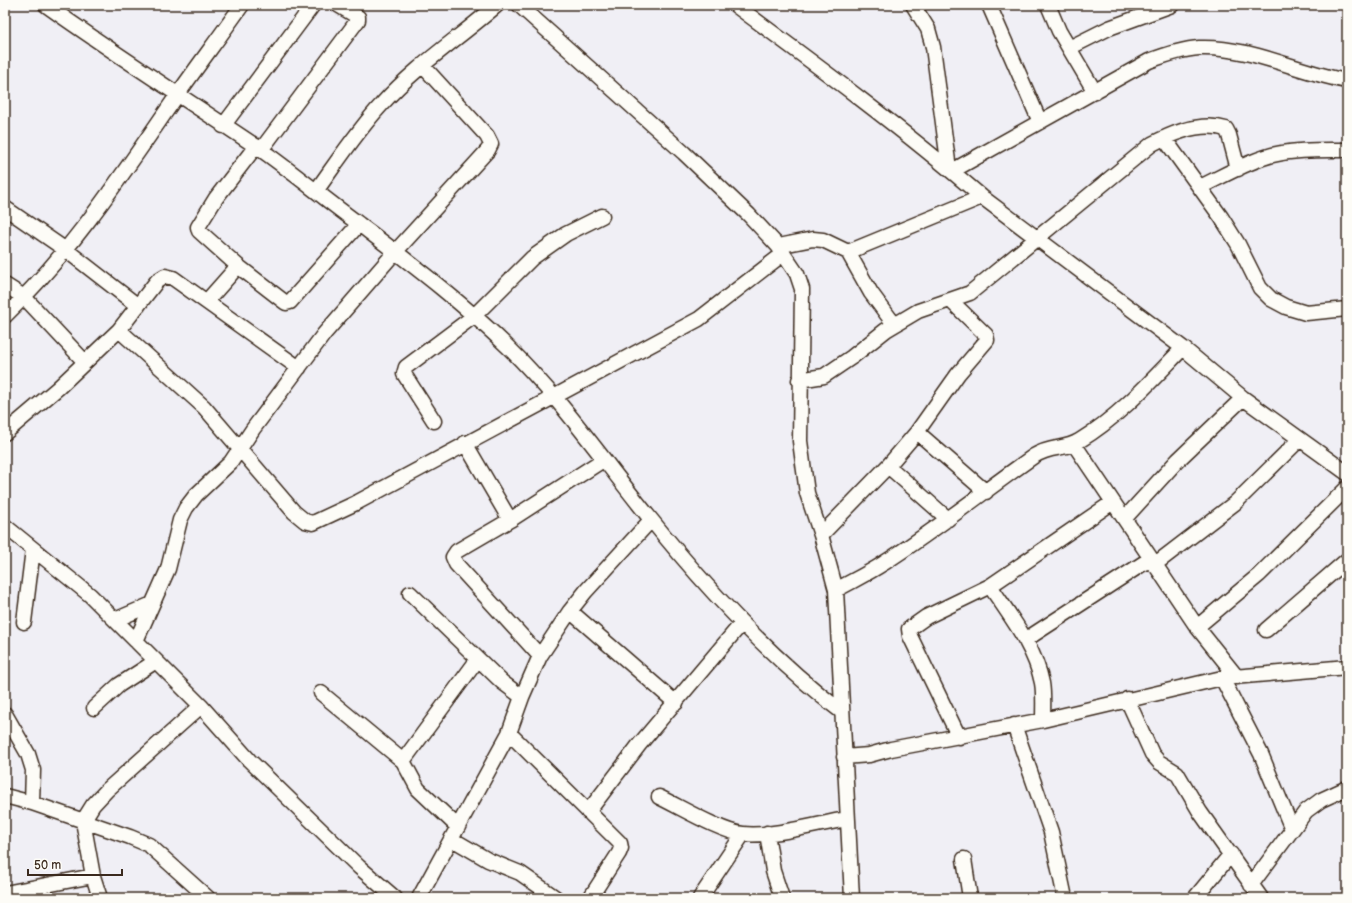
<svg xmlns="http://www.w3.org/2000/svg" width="1352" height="903" viewBox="0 0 1352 903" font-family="'Balsamiq Sans',sans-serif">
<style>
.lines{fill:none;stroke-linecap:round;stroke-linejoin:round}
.street-casing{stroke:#3b2a1e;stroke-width:17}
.street{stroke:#fdfcf7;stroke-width:14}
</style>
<rect width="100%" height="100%" fill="#f0eff5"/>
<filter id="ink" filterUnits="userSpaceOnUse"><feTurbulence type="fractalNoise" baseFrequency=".025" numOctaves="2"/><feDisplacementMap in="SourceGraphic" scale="8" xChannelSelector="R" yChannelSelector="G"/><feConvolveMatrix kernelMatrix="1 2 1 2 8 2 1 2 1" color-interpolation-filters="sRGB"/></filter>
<g filter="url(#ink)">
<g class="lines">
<g class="street-casing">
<path id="street" d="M46 5C116 55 189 101 260 149 294 173 326 200 359 224 410 263 462 302 508 347 561 399 603 460 649 517 706 588 769 657 842 712
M519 5 684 153 749 215 778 246 797 274 802 289 800 441 807 493 821 535 836 590 852 898
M735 5C819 67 903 129 982 197L1183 348 1243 398 1347 473
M913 5 928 29 933 47 949 169
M989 5 1040 122
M1048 5 1059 31 1095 92
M1069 48 1109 28 1172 5
M223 126 313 5
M1164 138 1221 217 1238 244 1260 288 1271 299 1286 307 1306 313 1347 309
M256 146 216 198 198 227 199 231 238 266 282 300 286 303 290 302 359 224
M261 150 358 20V17L338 5
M952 171 1149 61C1165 55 1182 49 1199 48 1250 46 1297 72 1347 81
M1200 187C1225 175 1256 157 1282 153 1304 149 1326 150 1347 150
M316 191C337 162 357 131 382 104 416 66 459 38 497 5
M5 208 66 250 138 306
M778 246 813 239 823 240 848 252 871 293 894 324
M848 252 982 197
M5 285 24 297 85 362
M207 301 238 266
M5 316C74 249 124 172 178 94 199 64 221 35 242 5
M119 330 204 407 294 512 305 521 313 523 356 503 699 319 783 254
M799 380 824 376 852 357 886 330 918 311 970 293 1152 144C1174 132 1201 121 1226 129L1229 135 1238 169
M434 421 404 374 406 367 474 316 532 258 566 234 602 216
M917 432 986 492
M5 433 58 388 119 330 157 281 165 276 173 278 299 368
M465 443 510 520
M1074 444 1197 627 1237 677
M888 466 948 519
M1125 518 1178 460 1243 398
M5 526 90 595 201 706 249 760 359 867 395 898
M821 535 888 466 917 432 958 374 987 340 986 335 950 300
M1154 565 1235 503 1300 439
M990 586C1010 616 1035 647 1042 683 1044 694 1043 708 1043 720
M836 590C852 581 869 573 884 563 936 530 984 491 1034 456 1051 445 1065 450 1079 441 1119 417 1151 381 1183 348
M410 593 502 682 522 697
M570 611 676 703
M115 620 152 604
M24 622 33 549
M1197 627 1259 575 1347 488
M1266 630 1347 560
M1025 640 1150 559
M136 641 168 569 180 520 186 508 196 495 231 462 253 429 324 334 396 251 488 150 491 144 487 136 423 66
M540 656 456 564 453 557 457 551 510 520 603 460
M1222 678 1261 754 1292 829
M321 693 403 761
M1127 699 1152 754 1159 762 1177 773 1200 812 1261 898
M94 708 119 685 156 661
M5 714 28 754 33 770 32 803
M1014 725 1051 832 1065 898
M509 733 620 843 621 848 619 853 590 898
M959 737 910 636 909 629 926 617 990 586 1113 502
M844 757 869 755 891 749 1043 720 1222 678 1347 667
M5 796 32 803 130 837 149 845 208 898
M659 797C680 807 722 832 743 834 773 837 817 824 847 819
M588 812 639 745 742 623
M458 827 418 789 403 761 478 659
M767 833 773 871 782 898
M452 839 488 860 520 873 556 898
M964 859 970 898
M1251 885 1306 811 1321 800 1347 788
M5 893 93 876
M100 898 93 876 83 821 93 805 107 790 201 706
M419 898 509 733 522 697 540 656 570 611 586 591 651 520
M700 898 743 834
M1195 898 1231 854"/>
</g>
<use href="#street" class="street"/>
</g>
</g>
<rect width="1352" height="903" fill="none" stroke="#fdfcf7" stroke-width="20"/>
<rect x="10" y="10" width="1332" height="883" fill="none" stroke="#3b2a1e" stroke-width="1.5" filter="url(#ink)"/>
<path d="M28 869v6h94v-6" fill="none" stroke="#3b2a1e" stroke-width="2"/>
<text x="34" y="869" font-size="12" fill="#3b2a1e" stroke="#fdfcf7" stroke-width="3" paint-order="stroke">50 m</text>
</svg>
